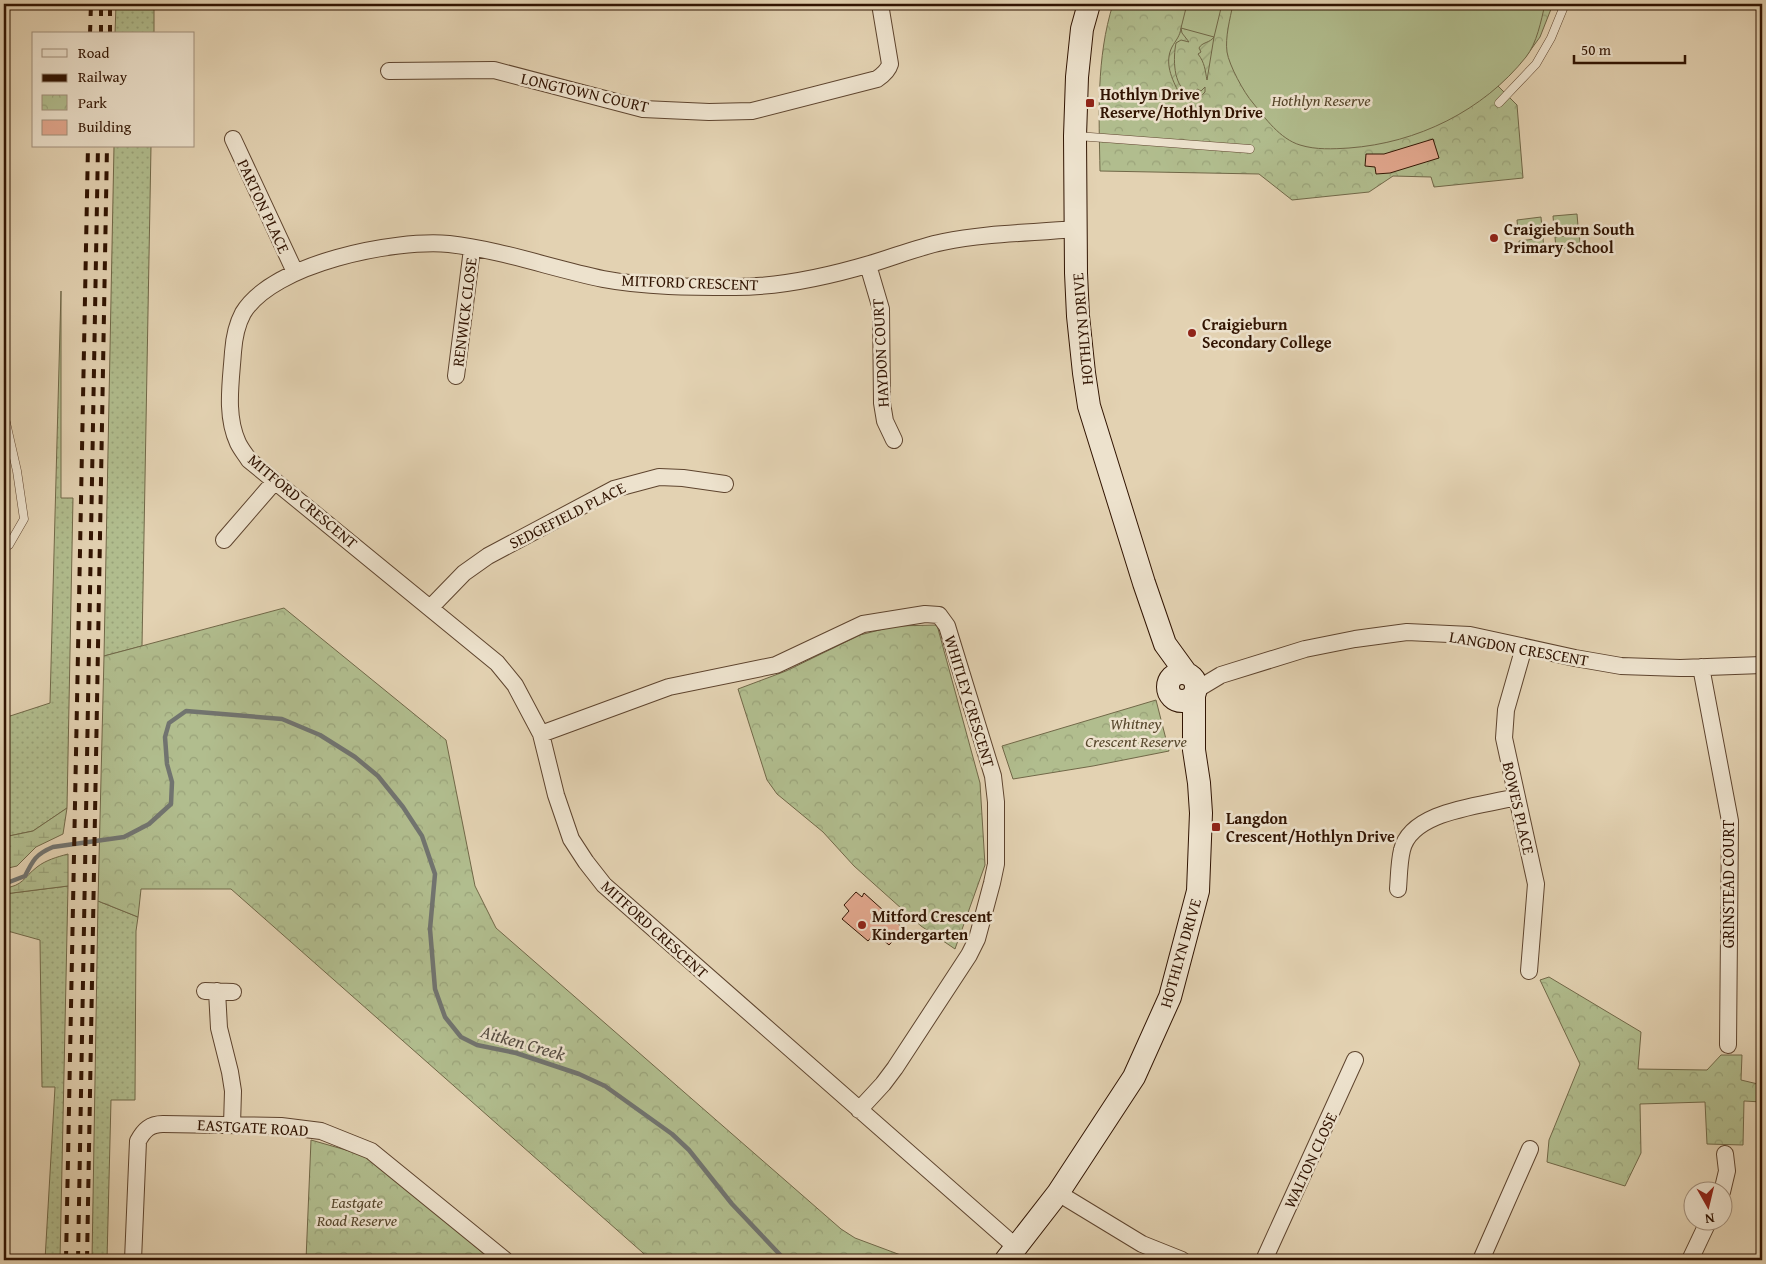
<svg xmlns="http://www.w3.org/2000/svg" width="1766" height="1264" viewBox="0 0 1766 1264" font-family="'Gentium Book Plus',serif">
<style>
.grass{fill:url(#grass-dots);stroke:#716848}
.wetland{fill:url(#wetland-marsh);stroke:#716848}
.park{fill:url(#park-crowns);stroke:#716848}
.garden{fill:url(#garden-furrows);stroke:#716848}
.pitch{fill:#b1bd8e;stroke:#716848}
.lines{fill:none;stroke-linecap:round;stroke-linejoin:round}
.stream{stroke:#717470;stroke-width:4.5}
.building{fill:#e4a990;stroke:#311402}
.lane-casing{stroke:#5e442e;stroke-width:9}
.street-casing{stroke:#5e442e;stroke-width:18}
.secondary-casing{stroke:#311402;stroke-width:24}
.lane{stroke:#ede2cd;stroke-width:8}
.street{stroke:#ede2cd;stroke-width:16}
.secondary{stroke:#ede2cd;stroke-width:22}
.rail{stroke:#311402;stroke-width:4;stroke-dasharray:9 9;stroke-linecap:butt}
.poi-dot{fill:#8f2418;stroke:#ede2cd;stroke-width:2}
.labels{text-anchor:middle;stroke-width:5;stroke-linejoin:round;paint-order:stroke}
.street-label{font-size:16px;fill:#311402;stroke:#ede2cd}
.poi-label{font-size:16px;font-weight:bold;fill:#311402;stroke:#ede2cd;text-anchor:start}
.park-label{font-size:16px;font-style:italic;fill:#57472c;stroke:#ede2cd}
.water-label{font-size:18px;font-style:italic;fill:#564c42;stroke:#ede2cd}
</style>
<defs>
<pattern id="grass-dots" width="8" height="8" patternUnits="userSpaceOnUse" patternTransform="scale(1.25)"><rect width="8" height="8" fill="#b1bd8e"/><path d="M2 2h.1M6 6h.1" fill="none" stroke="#99a279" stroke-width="1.8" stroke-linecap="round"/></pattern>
<pattern id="wetland-marsh" width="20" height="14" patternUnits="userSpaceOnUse" patternTransform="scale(1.25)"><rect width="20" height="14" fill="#b1bd8e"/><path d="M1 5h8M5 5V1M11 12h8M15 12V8" fill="none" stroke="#99a279"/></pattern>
<pattern id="park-crowns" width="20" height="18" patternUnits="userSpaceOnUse" patternTransform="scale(1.25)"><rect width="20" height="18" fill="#b1bd8e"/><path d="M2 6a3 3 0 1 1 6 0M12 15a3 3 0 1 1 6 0" fill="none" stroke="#99a279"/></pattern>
<pattern id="garden-furrows" width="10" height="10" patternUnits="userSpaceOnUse" patternTransform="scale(1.25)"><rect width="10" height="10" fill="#b1bd8e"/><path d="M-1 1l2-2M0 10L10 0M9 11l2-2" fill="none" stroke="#99a279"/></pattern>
</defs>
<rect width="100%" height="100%" fill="#e3d2b2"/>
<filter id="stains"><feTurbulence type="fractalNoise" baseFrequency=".004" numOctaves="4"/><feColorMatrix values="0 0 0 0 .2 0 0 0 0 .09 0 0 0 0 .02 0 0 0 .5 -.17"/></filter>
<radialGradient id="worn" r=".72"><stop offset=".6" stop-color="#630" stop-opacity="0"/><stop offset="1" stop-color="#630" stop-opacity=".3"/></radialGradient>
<path class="grass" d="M116 4H154V34H115Z
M114 146H151L142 646 104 656Z
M61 291V498H73L67 808 33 831 4 837V718L50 703Z
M68 886 60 1260H45L55 1087H42L40 940 4 930V894Z
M98 901 138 917 136 931 135 1100H111L107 1260H92Z"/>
<path class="wetland" d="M67 808 63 834 36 847 17 866 4 869V837L33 831Z
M68 854V886L4 894V888C23 886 23 878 37 867 46 860 57 857 68 854Z"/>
<path class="park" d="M1113 4H1553L1540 37 1527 55 1498 86 1517 105 1523 178 1434 187 1431 177 1393 176 1369 192 1292 200 1259 174 1100 171C1099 115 1096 58 1113 4Z
M284 608 446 740 475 886 496 928 841 1229 855 1238 914 1260H651L231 889H141L138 917 98 901 104 656Z
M937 625 980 783 985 865 955 949 921 926 854 866 823 832 777 794 767 780 738 689 786 671 860 635 895 626Z
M1156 700 1169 751 1093 766 1013 779 1002 746Z
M1549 977 1641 1032 1638 1069 1707 1070 1721 1055H1742L1741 1080 1762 1085V1102L1744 1101 1743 1145 1707 1144 1705 1102 1640 1104 1641 1153 1625 1186 1547 1162 1549 1140 1580 1064 1540 980Z
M311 1140 360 1154 385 1169 491 1260H306Z"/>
<path class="garden" d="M1181 28 1182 33 1189 42 1181 40 1176 43C1173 58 1173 85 1188 93H1194L1197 89 1201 91 1205 87V92C1199 100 1187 99 1179 93 1172 79 1164 63 1172 47 1176 40 1180 36 1181 28Z
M1214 37 1207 80C1205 70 1205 63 1198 54L1201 52 1199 48C1202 42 1210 43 1214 37Z"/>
<path class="pitch" d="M1187 4H1222L1214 37 1181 28Z
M1233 4H1545C1541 21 1537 43 1526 57 1483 111 1417 143 1349 148 1333 149 1316 150 1300 145 1280 139 1265 118 1253 103 1244 93 1229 65 1227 52 1225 37 1230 19 1233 4Z
M1577 214 1578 226 1554 228 1553 216Z
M1541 217 1542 229 1518 232 1517 220Z
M1579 235 1581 247 1556 249 1555 237Z
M1543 238 1544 250 1520 253 1519 241Z"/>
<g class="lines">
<path class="stream" d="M4 884 25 876C33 860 36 854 53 847L124 837 149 824 171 804 172 782 167 764 165 737 169 723 186 711 282 719 320 735 355 757 378 776 403 807 422 836 435 874 430 929 435 989 445 1017 461 1037 477 1045 516 1053 579 1074 605 1086 672 1134 689 1150 732 1204 785 1260"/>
</g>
<path class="building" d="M1433 139 1439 158 1390 173 1376 174 1375 167 1365 166 1366 154H1384Z
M856 892 862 897 864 893 904 929 889 945 875 933 868 941 842 919 849 911 844 905Z"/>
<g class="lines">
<g class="lane-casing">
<path id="lane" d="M1499 103 1536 64 1551 38 1565 4
M1077 136 1250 149
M4 414 17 471 24 519 9 545 4 547"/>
</g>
<g class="street-casing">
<path id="street" d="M389 71 494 70 643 109 709 112 752 111 877 79C883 75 888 71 890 64L880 4
M233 139 295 272
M868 265 881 309 882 403 885 421 894 440
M456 376 472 249
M224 540 275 481
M431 607 464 573 488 556 614 489 659 477 683 478 725 484
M1524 647 1506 710 1504 738 1536 884 1529 971
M1701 667 1730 821 1728 1045
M1196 690 1221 675 1305 649 1355 639 1407 632 1470 635 1575 658 1621 666 1680 668 1762 665
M541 734 669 687 776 665 863 624 925 614 939 615 947 626 993 776 996 802V864L992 883 977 939 969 955 895 1068 883 1084 859 1110
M1398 889C1399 876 1399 862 1402 850 1411 810 1483 806 1516 797
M205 991 233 992
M217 991 219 1028 230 1072 233 1091 232 1125
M1722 1192 1727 1171 1725 1154
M1058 1193 1142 1244 1182 1260
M1016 1247 604 885 586 862 571 839 556 795 541 734 515 685 497 663 249 460C245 454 241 449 238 443 225 415 231 382 233 352 234 338 236 326 243 313 273 263 395 239 449 244 501 250 551 268 603 279 645 287 692 287 735 287 780 287 826 277 870 264 894 257 918 247 943 242 986 233 1031 233 1075 229
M133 1260 138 1141C144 1130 150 1124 163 1124L281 1126 321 1131 371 1151 505 1260
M1264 1260 1355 1060
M1481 1260 1530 1149
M1690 1260 1708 1222"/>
</g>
<g class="secondary-casing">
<path id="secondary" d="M1089 4 1082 29 1077 77 1075 136 1076 273 1078 316 1084 373 1089 406 1144 583 1165 644 1186 673
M1168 687a14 14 0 1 1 28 0a14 14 0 1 1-28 0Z
M1006 1260 1058 1193 1134 1077 1170 997 1198 891 1201 813 1199 783 1194 750V696"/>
</g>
<use href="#lane" class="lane"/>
<use href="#street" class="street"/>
<use href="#secondary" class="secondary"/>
<path class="rail" d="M90 34 91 4
M101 34V4
M110 34V4
M66 1260 88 146
M78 1260 98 146
M87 1260 107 146"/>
</g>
<g class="poi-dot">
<rect x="1085" y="98" width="10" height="10" rx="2.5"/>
<circle cx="1494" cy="238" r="5"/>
<circle cx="1192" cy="333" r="5"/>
<rect x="1211" y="822" width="10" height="10" rx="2.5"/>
<circle cx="862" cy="925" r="5"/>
</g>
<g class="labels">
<g class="street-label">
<text transform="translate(585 92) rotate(13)" y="6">LONGTOWN COURT</text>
<text transform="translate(264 206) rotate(65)" y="6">PARTON PLACE</text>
<text transform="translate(690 282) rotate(2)" y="6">MITFORD CRESCENT</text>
<text transform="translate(464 312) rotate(-83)" y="6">RENWICK CLOSE</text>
<text transform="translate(1082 329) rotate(-95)" y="6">HOTHLYN DRIVE</text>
<text transform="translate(880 353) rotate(-93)" y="6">HAYDON COURT</text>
<text transform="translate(303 501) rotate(40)" y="6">MITFORD CRESCENT</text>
<text transform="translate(567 515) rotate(-27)" y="6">SEDGEFIELD PLACE</text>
<text transform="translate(1519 648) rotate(10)" y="6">LANGDON CRESCENT</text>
<text transform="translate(970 701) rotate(73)" y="6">WHITLEY CRESCENT</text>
<text transform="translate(1519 808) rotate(77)" y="6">BOWES PLACE</text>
<text transform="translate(1728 884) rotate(-90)" y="6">GRINSTEAD COURT</text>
<text transform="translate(655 929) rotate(42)" y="6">MITFORD CRESCENT</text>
<text transform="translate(1180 953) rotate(-74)" y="6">HOTHLYN DRIVE</text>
<text transform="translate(253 1127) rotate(3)" y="6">EASTGATE ROAD</text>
<text transform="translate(1310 1160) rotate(-65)" y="6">WALTON CLOSE</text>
</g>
<g class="poi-label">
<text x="1100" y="100">Hothlyn Drive<tspan x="1100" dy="18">Reserve/Hothlyn Drive</tspan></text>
<text x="1504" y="235">Craigieburn South<tspan x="1504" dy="18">Primary School</tspan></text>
<text x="1202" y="330">Craigieburn<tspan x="1202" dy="18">Secondary College</tspan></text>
<text x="1226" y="824">Langdon<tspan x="1226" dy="18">Crescent/Hothlyn Drive</tspan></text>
<text x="872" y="922">Mitford Crescent<tspan x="872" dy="18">Kindergarten</tspan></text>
</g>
<g class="park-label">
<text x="1321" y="106">Hothlyn Reserve</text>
<text x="1136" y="729">Whitney<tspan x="1136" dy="18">Crescent Reserve</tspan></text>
<text x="357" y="1208">Eastgate<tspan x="357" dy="18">Road Reserve</tspan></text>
</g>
<g class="water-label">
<text transform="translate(523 1043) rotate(16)" y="6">Aitken Creek</text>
</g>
</g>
<rect width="1766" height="1264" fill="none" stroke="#e3d2b2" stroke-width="20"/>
<rect x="5" y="5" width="1756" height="1254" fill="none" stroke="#311402" stroke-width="2.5"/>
<rect x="10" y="10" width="1746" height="1244" fill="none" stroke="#311402"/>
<rect x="32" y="32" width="162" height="115" fill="#ede2cd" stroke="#a2907c"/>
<rect x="42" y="49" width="25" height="8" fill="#ede2cd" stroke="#a2907c"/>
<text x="78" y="58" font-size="15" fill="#311402">Road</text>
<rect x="42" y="74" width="25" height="8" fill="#311402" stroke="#a2907c"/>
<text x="78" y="82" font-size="15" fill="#311402">Railway</text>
<rect x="42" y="95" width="25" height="15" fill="url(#park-crowns)" stroke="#a2907c"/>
<text x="78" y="108" font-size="15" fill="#311402">Park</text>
<rect x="42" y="120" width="25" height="15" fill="#e4a990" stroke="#a2907c"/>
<text x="78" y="132" font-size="15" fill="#311402">Building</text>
<g transform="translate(1708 1206) rotate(172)"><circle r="24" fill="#ede2cd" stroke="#a2907c"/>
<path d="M0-4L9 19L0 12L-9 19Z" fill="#8f2418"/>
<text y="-8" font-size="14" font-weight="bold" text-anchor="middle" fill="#311402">N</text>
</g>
<path d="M1574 55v8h111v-8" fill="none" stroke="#311402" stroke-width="2.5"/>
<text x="1581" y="55" font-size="15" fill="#311402" stroke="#ede2cd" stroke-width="4" paint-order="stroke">50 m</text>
<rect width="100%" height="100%" filter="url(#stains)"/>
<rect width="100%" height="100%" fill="url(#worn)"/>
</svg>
